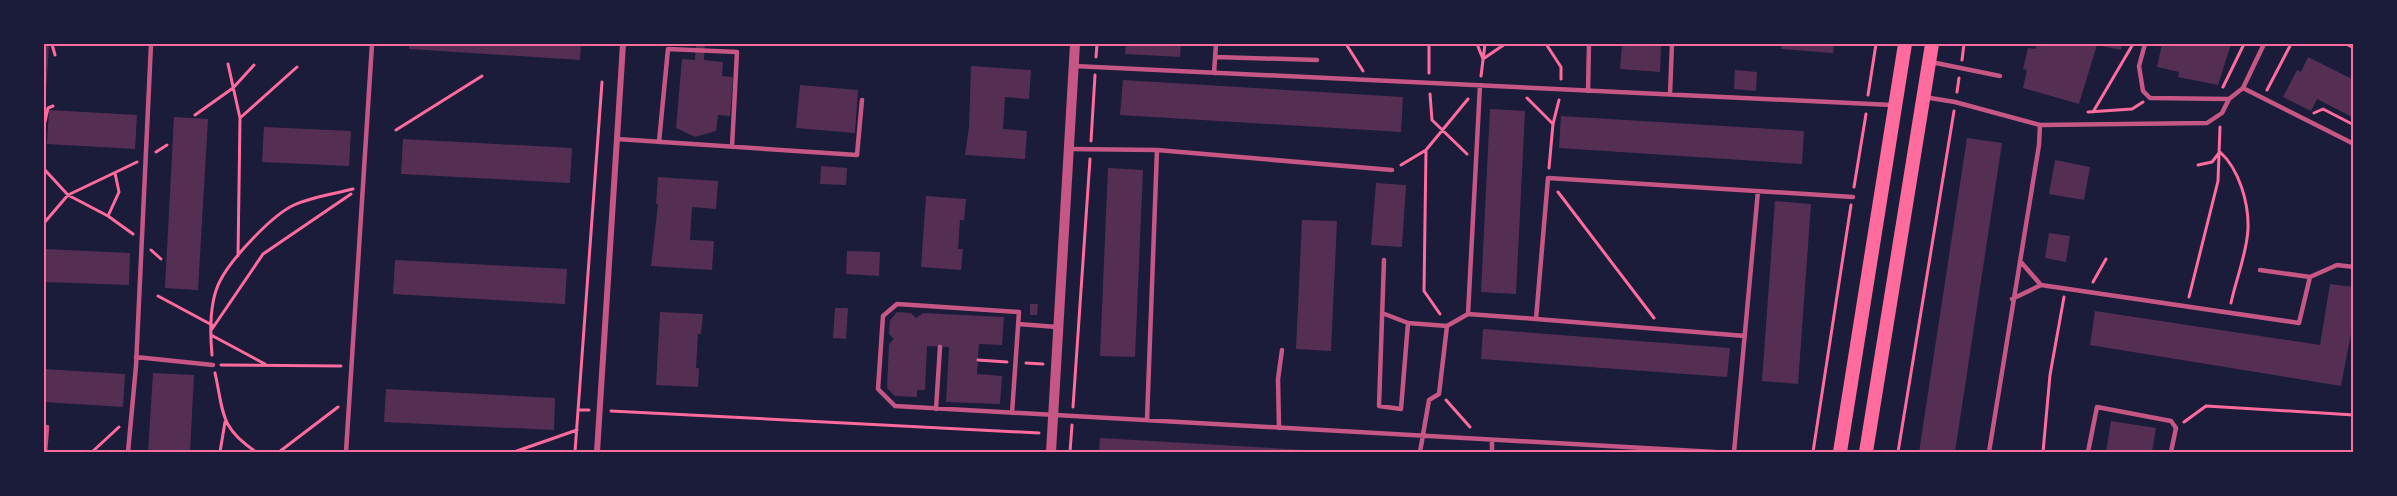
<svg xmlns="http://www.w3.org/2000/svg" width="2397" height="496" viewBox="0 0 2397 496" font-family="'Nunito Sans',sans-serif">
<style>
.building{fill:#542f53}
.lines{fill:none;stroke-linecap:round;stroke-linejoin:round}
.path{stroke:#ff6b9d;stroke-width:3}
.service{stroke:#c65784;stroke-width:4.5}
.minor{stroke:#c65784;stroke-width:6}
.tertiary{stroke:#c65784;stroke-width:10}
.primary{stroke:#ff6b9d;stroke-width:14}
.neatline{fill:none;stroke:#ff6b9d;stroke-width:2}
</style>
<rect width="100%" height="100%" fill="#1b1b3a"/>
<path class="building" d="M44 44H49L45 111H44Z
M409 44H581L580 60 409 49Z
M696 44H705L704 60 723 62 722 76 733 77 730 116 718 115 716 131 695 137 676 128 682 59 695 60Z
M1126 44H1181L1180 57 1125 54Z
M1622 44H1661L1660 72 1620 69Z
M1782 44H1834L1833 53 1781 49Z
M2037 44H2122L2121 50 2097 45 2079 104 2023 88 2027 70 2023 69 2028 48 2035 49Z
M2162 44H2231L2218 85 2178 77 2179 72 2157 67Z
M2308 57 2354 80V118L2317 99 2311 111 2283 97 2297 70 2301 72Z
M971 66 1031 70 1029 99 1005 97 1003 129 1027 131 1025 159 965 155 969 127Z
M1735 70 1757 72 1756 91 1734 89Z
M1123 80 1403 97 1401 132 1120 115Z
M800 85 858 90 855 133 796 128Z
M1490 109 1525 111 1516 294 1481 292Z
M49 110 137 115 135 149 47 144Z
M1561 116 1804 131 1802 164 1559 148Z
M174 117 208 119 198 290 165 288Z
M264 127 351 131 349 166 262 162Z
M1967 138 2002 143 1955 452H1919Z
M403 139 572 148 570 183 401 174Z
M2055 160 2090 167 2084 200 2049 194Z
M821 166 847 168 846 185 820 184Z
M1108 168 1143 170 1135 357 1100 356Z
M658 177 718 181 716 209 692 207 690 240 714 241 712 270 651 266 658 204H656Z
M1376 183 1406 185 1402 247 1371 245Z
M926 196 966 199 964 220H960L958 249H963L961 270 921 267Z
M1775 201 1811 204 1798 384 1762 381Z
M1302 220 1337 221 1331 351 1296 349Z
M2049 233 2070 236 2066 262 2045 258Z
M44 249 130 253 129 285 44 282Z
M847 251 880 252 879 276 846 274Z
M395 260 567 269 565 304 393 294Z
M2330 284 2354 287V318L2341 386 2090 345 2095 311 2320 345Z
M1030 304H1038L1037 315H1030Z
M835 308H848L846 339 833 338Z
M660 312 703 314 701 334H698L696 368H699L698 387 656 385Z
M897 312 911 313 916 318 923 313 1004 317 1002 345 979 344 977 374 1002 376 1000 404 946 402 949 347 927 346 925 390H917V397L895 396 887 388 889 344 894 339 889 334 890 320Z
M1483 329 1730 348 1727 377 1481 359Z
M44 369 125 374 123 407 44 402Z
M153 373 194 375 190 452H148Z
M386 389 555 398 554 430 384 422Z
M2111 421 2156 428 2152 452H2106Z
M1100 438 1323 451V452H1099Z"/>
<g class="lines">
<path class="path" d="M52 44 55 55
M1346 44 1363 71
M1429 44V73
M1477 44 1483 59 1505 44
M1546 44 1561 67V79
M2346 44 2354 48
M1096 57 1097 44
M1962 60 1964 44
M228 64 240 118
M1481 76 1485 44
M2223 87 2244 44
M2267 90 2291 44
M1957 92 1959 78
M1430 94 1432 120 1467 154
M1868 95 1876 44
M1527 98 1553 124
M2088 112 2132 109 2143 102
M2093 112 2133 44
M2314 113 2323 109 2354 125
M195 115 233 88 254 65
M44 126 48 108 53 106
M396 130 482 76
M1091 141 1095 75
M1426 150 1424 291 1440 314
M156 152 167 145
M2220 152C2239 169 2249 203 2248 229 2247 253 2236 279 2231 303
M1401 165 1426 150 1468 99
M2198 165 2212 162 2219 153
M1549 168 1553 124 1559 100
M44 169 68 195 108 216 133 234
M1854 187 1866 114
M1558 192 1654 318
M108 216 119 192 115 173
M44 223 68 195 137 162
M151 250 161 259
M238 256 240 118 297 67
M2093 282 2106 259
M158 296 212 325
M2189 297 2218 181 2220 127
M212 329 263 254 351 194
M211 335 265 364
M212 355C210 333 209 302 220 281 231 259 272 215 294 205 312 197 334 194 353 189
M978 360 1007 362
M1026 363 1043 364
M221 365 341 366
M215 373C224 413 219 427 256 452
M1446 400 1470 427
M1073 407 1090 159
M578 410H589
M611 411 1039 433
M2184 422 2206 406 2354 415
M92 452 119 427
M220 452 225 422
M279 452 338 407
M514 452 577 430
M575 452 602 82
M1070 452 1072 425
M1813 452 1851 205
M1898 452 1954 111
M2043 452 2050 375 2064 297"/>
<path class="service" d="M2145 44 2139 66 2143 91 2150 98 2229 99
M1215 57 1317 60
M1931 62 2000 76
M1074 66 1892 105
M1214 73 1216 44
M2243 88 2354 144
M1588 91 1589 44
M1670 94 1672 44
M1924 97 1955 102 2040 125 2207 123 2222 113 2229 99 2243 88 2264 44
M617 139 857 155 862 100
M659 142 668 49 737 52 732 147
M1070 149 1157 150 1392 170
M1384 260 1379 406 1401 409 1408 323 1447 326
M2020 261 2041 285
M2260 270 2310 277
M2012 299 2041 285 2299 323 2310 277 2337 265 2354 267
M1382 313 1408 323
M1468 314 1536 319
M1018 324 1057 327
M1745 336 1536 319 1548 178 1853 197
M136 357 213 365
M936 409 940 347
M1012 413 1019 312 897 304 883 316 878 389 895 406 1715 452
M1147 420 1157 150
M1279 428 1278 379 1282 350
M45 452 47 427
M128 452 136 366 151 44
M346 452 372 44
M1420 452 1429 400 1439 394 1447 326 1468 314 1480 85
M1492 452V440
M1734 452 1758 191
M1989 452 2039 145 2040 125
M2088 452 2097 407 2171 421 2176 428 2171 452"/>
<path class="minor" d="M597 452 623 44"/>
<path class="tertiary" d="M1051 452 1075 44"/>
<path class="primary" d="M1840 452 1905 44
M1866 452 1932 44"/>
</g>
<rect width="2397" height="496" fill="none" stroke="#1b1b3a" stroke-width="90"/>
<rect x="45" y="45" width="2307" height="406" class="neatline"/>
</svg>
